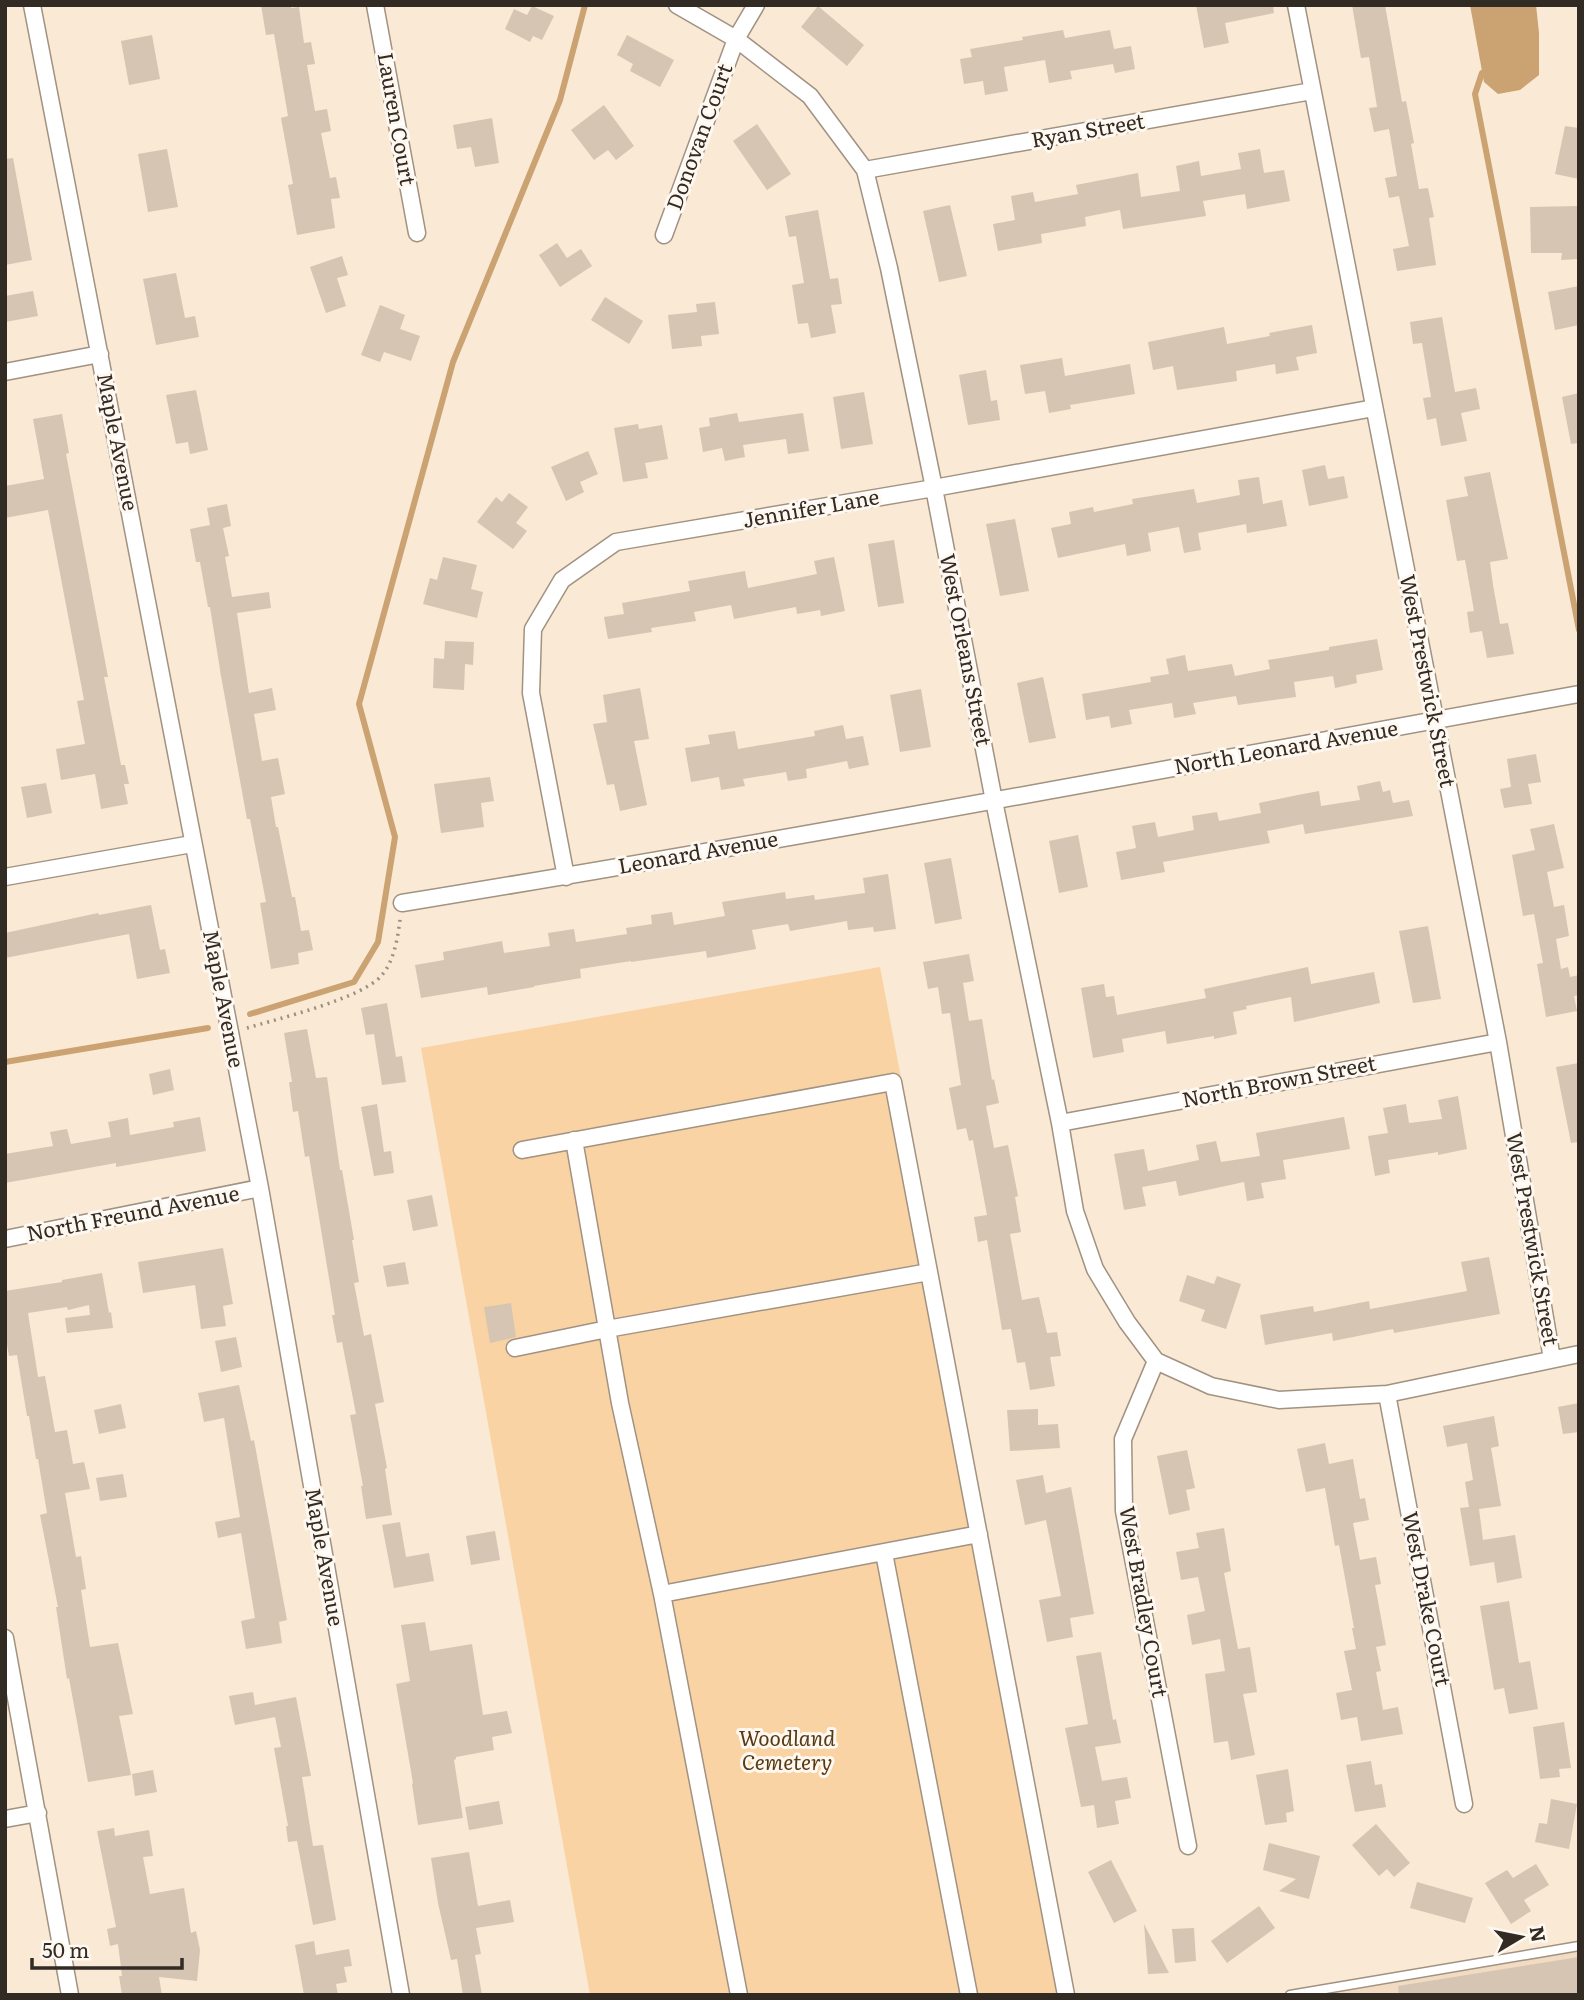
<svg xmlns="http://www.w3.org/2000/svg" width="1584" height="2000" viewBox="0 0 1584 2000" font-family="Literata,serif">
<style>
.built{fill:#f1dbc2}
.green{fill:#fad3a4}
.water{fill:#cba271}
.lines{fill:none;stroke-linecap:round;stroke-linejoin:round}
.stream{stroke:#cba271;stroke-width:6}
.building{fill:#d5c5b2}
.service-casing{stroke:#a19281;stroke-width:11}
.minor-casing{stroke:#a19281;stroke-width:19}
.path{stroke:#9b8f81;stroke-width:3.5;stroke-dasharray:2 5;stroke-linecap:butt}
.service{stroke:#fff;stroke-width:8}
.minor{stroke:#fff;stroke-width:16}
.labels{text-anchor:middle;stroke-width:6;stroke-linejoin:round;paint-order:stroke}
.street-label{font-size:21px;fill:#312b24;stroke:#fef8f0}
.park-label{font-size:21px;font-style:italic;fill:#573a14;stroke:#fef8f0}
</style>
<rect width="100%" height="100%" fill="#f9e9d5"/>
<path class="built" d="M1579 1948V1995H1292Z"/>
<path class="green" d="M880 967 1075 1995H590L421 1048Z"/>
<path class="water" d="M1470 5H1536L1539 33V75L1520 90 1498 94 1484 82Z"/>
<g class="lines">
<path class="stream" d="M1482 73 1475 94 1579 630
M250 1014 354 982 378 942 395 837 359 704 453 362 560 100 585 5
M5 1062 208 1028"/>
</g>
<path class="building" d="M261 5H291V8L299 7 304 43 311 42 315 64 307 65 315 111 327 109 331 131 321 133 330 178 336 177 340 198 331 199 335 228 297 235 288 185 293 184 281 118 288 116 274 34 266 35Z
M1196 5H1273L1274 13 1225 23 1229 43 1204 48Z
M1352 5H1385L1402 102 1406 101 1414 143 1411 144 1419 189 1428 188 1434 217 1429 218 1436 265 1397 271 1393 249 1409 246 1399 196 1389 198 1385 178 1397 176 1389 129 1374 132 1369 108 1377 107 1369 57 1361 58Z
M532 6 554 16 542 40 533 36 530 42 505 29 514 9 527 15Z
M818 6 864 45 847 66 801 27Z
M1063 30 1065 38 1110 30 1114 49 1131 46 1135 69 1115 73 1113 64 1070 71 1072 79 1049 83 1045 60 1004 67 1008 91 985 95 983 81 964 84 960 59 972 57 970 49 1023 40 1022 37Z
M152 35 160 79 129 85 121 41Z
M627 35 674 60 660 87 630 71 633 64 617 55Z
M604 105 634 146 616 160 608 150 594 160 571 130Z
M492 118 499 163 475 167 471 147 457 149 453 125Z
M757 124 791 174 767 190 733 141Z
M1565 126 1579 128V179L1555 174Z
M167 149 178 207 148 212 138 154Z
M1260 149 1264 173 1284 170 1290 201 1247 209 1245 194 1203 201 1206 216 1123 229 1120 210 1085 217 1086 226 1041 234 1042 243 998 251 993 224 1015 220 1011 196 1033 192 1035 202 1078 194 1076 185 1138 173 1141 197 1180 191 1176 166 1199 161 1201 176 1241 169 1238 153Z
M13 158 32 260 5 265V159Z
M950 205 967 276 939 282 923 211Z
M1579 206V259L1561 260 1562 253H1531L1530 207Z
M818 210 830 279 838 278 842 304 831 305 836 333 811 338 808 323 798 324 792 285 804 283 796 236 789 237 785 216Z
M557 243 567 258 581 249 592 266 560 287 539 255Z
M342 256 348 275 337 278 346 306 326 313 310 267Z
M176 273 185 318 195 316 199 337 156 345 143 279Z
M1579 286V325L1555 330 1548 292Z
M33 291 38 316 5 322V296Z
M605 297 643 321 629 344 591 320Z
M715 302 719 334 701 336 702 346 672 349 668 315 697 312 696 304Z
M380 305 405 315 400 329 420 336 411 361 384 352 380 362 361 355Z
M1442 317 1455 392 1476 388 1480 409 1461 413 1467 441 1441 446 1436 418 1427 420 1423 398 1431 397 1422 343 1413 344 1410 322Z
M1312 325 1317 353 1296 357 1299 370 1276 374 1275 364 1236 371 1237 381 1177 390 1173 366 1153 370 1148 342 1224 327 1227 344 1270 336 1269 333Z
M1062 358 1065 376 1130 364 1135 394 1070 405 1071 409 1049 413 1045 391 1025 394 1020 365Z
M986 370 991 401 997 400 1000 420 968 425 959 375Z
M196 390 208 450 190 454 188 442 176 444 166 395Z
M864 392 873 444 841 449 833 397Z
M1579 393V443L1571 444 1562 397Z
M737 413 739 422 803 413 809 451 788 454 786 439 743 445 745 457 725 461 722 448 703 452 699 428 710 426 709 418Z
M62 414 69 453 66 454 108 677H104L121 765H125L129 784H124L128 804 101 809 95 774 61 780 56 749 85 744 77 701 84 700 48 510 5 518V486L44 479 33 419Z
M638 424 639 429 662 425 668 459 645 463 648 478 623 482 614 428Z
M588 451 598 474 580 482 584 492 566 501 551 467Z
M1325 465 1328 479 1344 476 1348 498 1309 506 1302 470Z
M1490 472 1508 559 1490 562 1493 585 1500 624 1508 623 1514 654 1487 658 1482 631 1470 633 1467 612 1474 611 1465 560 1457 561 1446 500 1468 496 1464 477Z
M1259 477 1263 504 1282 500 1287 526 1247 533 1246 524 1198 533 1201 550 1184 553 1179 527 1148 533 1151 551 1127 556 1125 544 1058 558 1051 528 1071 524 1069 512 1093 507 1094 512 1133 504 1132 499 1194 489 1197 503 1240 495 1238 480Z
M509 493 528 507 516 523 527 531 513 549 477 522 496 497 502 502Z
M227 504 231 526 223 528 229 556 225 557 232 597 269 592 271 608 237 613 249 693 272 688 276 710 254 714 262 761 278 758 285 794 271 797 276 827H278L292 897H295L301 931 309 930 313 950 298 953 299 964 271 969 260 903 266 902 250 819H247L221 676 210 607H208L200 562H196L190 529 210 525 207 508Z
M1015 519 1029 591 1000 596 986 524Z
M894 540 904 603 878 607 868 544Z
M443 557 477 565 471 589 483 592 477 618 423 604 430 578 437 580Z
M834 557 845 611 821 616 820 610 797 614 796 607 734 619 731 605 694 612 696 621 651 628 652 632 608 639 604 617 624 614 622 603 690 591 688 581 745 571 748 588 817 574 814 561Z
M1377 639 1383 670 1356 675 1357 683 1335 688 1333 676 1294 682 1296 697 1238 705 1236 696 1193 703 1196 714 1174 718 1172 703 1129 710 1132 724 1111 728 1109 716 1086 720 1082 694 1151 682 1150 677 1169 674 1166 659 1185 655 1188 671 1232 664 1235 676 1270 669 1268 660 1329 650V647Z
M445 641 474 642 473 665 465 664 464 690 433 688 434 658 444 659Z
M1043 677 1056 738 1029 743 1017 683Z
M640 688 649 739 634 741 647 805 620 811 614 784 607 785 593 724 607 722 603 695Z
M921 689 931 747 900 752 890 695Z
M843 725 846 739 863 736 869 765 849 769 847 761 806 769 807 778 788 781 786 772 743 779 745 786 721 790 719 777 691 782 685 748 710 744 708 735 735 731 738 749 815 736 814 731Z
M1536 754 1541 782 1528 784 1532 804 1504 808 1500 789 1511 787 1507 759Z
M490 777 494 801 481 803 484 827 441 833 434 784Z
M1380 781 1383 792 1390 790 1393 803 1409 800 1413 816 1305 834 1303 824 1267 831 1270 843 1163 862 1165 872 1121 880 1116 852 1136 848 1132 826 1155 822 1158 837 1194 830 1192 816 1217 812 1219 821 1261 813 1259 803 1298 795 1319 791 1321 806 1360 800 1357 786Z
M46 783 52 813 27 818 21 787Z
M1554 824 1564 868 1547 872 1554 907 1564 905 1569 936 1556 939 1561 969 1568 967 1570 977 1579 975V995L1574 996 1577 1011 1546 1017 1537 964 1543 963 1534 914 1523 916 1512 855 1535 850 1530 829Z
M1078 835 1088 887 1059 893 1049 841Z
M951 858 962 919 935 924 924 863Z
M888 874 896 929 874 932 873 927 848 930 847 921 790 931 788 924 752 930 756 949 707 958 706 951 631 962V961L580 969 581 978 534 986V987L488 995 487 987 421 998 415 965 444 960 443 952 502 941 504 953 550 946 548 933 574 929 576 942 627 934 626 928 652 924 651 915 672 912 674 925 725 916 722 902 785 892 786 899 814 895 815 900 865 893 863 878Z
M151 905 160 950 165 949 170 973 137 979 129 934 5 958V933L98 913 99 915Z
M1428 926 1441 999 1413 1003 1399 931Z
M969 954 974 981 963 983 969 1021 982 1019 992 1080 994 1079 999 1103 986 1106 994 1148 1008 1145 1018 1196 1015 1197 1021 1232 1010 1234 1022 1300 1039 1297 1047 1333 1057 1332 1061 1356 1050 1357 1055 1386 1030 1390 1025 1362 1017 1363 1011 1329 1002 1330 987 1240 978 1242 974 1217 987 1215 973 1140 969 1141 966 1128 957 1130 949 1088 961 1085 950 1013 942 1014 938 987 928 989 923 962Z
M1308 967 1311 984 1374 972 1380 1003 1294 1022 1291 997 1246 1006 1247 1009 1233 1012 1237 1034 1214 1039V1036L1167 1044 1165 1031 1122 1039 1124 1052 1093 1058 1081 988 1104 984 1106 997 1114 996 1117 1015 1206 998 1204 989Z
M387 1003 396 1057 402 1056 406 1082 382 1085 374 1034 366 1035 361 1008Z
M307 1029 316 1078 327 1077 340 1170H342L354 1240H352L359 1282 354 1283 364 1336 371 1334 384 1402 375 1404 387 1468 385 1469 392 1515 366 1519 361 1486H363L350 1415 356 1414 342 1342 337 1343 332 1315H335L309 1156 305 1157 298 1111 293 1112 289 1082H292L284 1033Z
M1579 1063V1142L1571 1143 1556 1067Z
M170 1069 174 1090 153 1095 149 1074Z
M1458 1096 1467 1149 1438 1155V1152L1388 1160 1390 1173 1375 1176 1368 1136 1388 1133 1383 1108 1406 1104 1409 1123 1442 1119 1438 1100Z
M377 1104 384 1152 391 1151 394 1173 374 1176 361 1107Z
M200 1117 206 1151 116 1167V1163L5 1183V1154L53 1146 50 1132 67 1129 71 1144 111 1137 108 1122 128 1118 130 1135 174 1127 173 1122Z
M1344 1117 1350 1149 1283 1160 1286 1179 1261 1183 1264 1198 1247 1201 1244 1182 1179 1196 1176 1181 1142 1187 1146 1206 1124 1210 1114 1154 1144 1149 1148 1171 1199 1160 1196 1145 1216 1141 1221 1162 1260 1156 1256 1133Z
M432 1195 438 1226 413 1231 407 1200Z
M223 1248 233 1304 223 1306 226 1326 201 1329 195 1285 143 1293 138 1262Z
M1489 1257 1500 1314 1394 1333 1393 1329 1333 1341 1332 1333 1265 1345 1260 1315 1313 1306 1314 1312 1369 1301 1370 1309 1467 1291 1461 1262Z
M405 1262 409 1284 387 1287 383 1266Z
M102 1273 109 1313 111 1312 113 1328 67 1333 65 1318 90 1315 89 1305 68 1310 67 1307 28 1313 38 1377 45 1376 55 1432 67 1430 73 1464 84 1462 90 1489 65 1493 76 1557 81 1556 86 1589 81 1590 90 1647 118 1643 133 1714 119 1716 131 1775 88 1782 69 1678 67 1679 56 1607H58L40 1515 47 1513 38 1459H36L29 1416H27L17 1355 9 1356 5 1333V1291L62 1282V1280Z
M1187 1275 1214 1284 1217 1276 1241 1284 1226 1329 1201 1321 1205 1310 1179 1301Z
M511 1303 516 1337 490 1343 484 1307Z
M236 1337 242 1367 221 1372 215 1341Z
M239 1385 251 1441 254 1440 287 1620 279 1622 282 1643 246 1649 241 1621 255 1618 241 1533 218 1538 215 1522 240 1517 224 1418 204 1422 198 1393Z
M1579 1403V1432L1563 1434 1558 1407Z
M121 1404 126 1428 99 1434 94 1410Z
M1038 1409V1425L1058 1424 1060 1448 1010 1451 1007 1410Z
M1494 1416 1499 1446 1491 1448 1501 1506 1479 1509 1483 1540 1515 1535 1522 1578 1497 1583 1494 1562 1470 1566 1460 1508 1469 1507 1465 1482 1473 1480 1467 1443 1447 1447 1443 1426Z
M1325 1443 1329 1464 1353 1459 1360 1499 1365 1498 1369 1520 1353 1523 1360 1560 1376 1557 1381 1584 1375 1585 1386 1645 1376 1647 1381 1671 1376 1672 1383 1710 1398 1707 1403 1734 1361 1741 1357 1717 1341 1720 1336 1693 1352 1690 1344 1651 1356 1649 1352 1628H1354L1339 1545 1335 1546 1325 1488 1306 1492 1297 1449Z
M1187 1450 1195 1488 1186 1490 1190 1510 1169 1515 1157 1456Z
M123 1474 127 1497 100 1501 96 1478Z
M1043 1475 1046 1493 1071 1487 1094 1614 1070 1618 1073 1637 1047 1642 1039 1600 1061 1596 1046 1520 1025 1525 1016 1480Z
M400 1522 406 1557 429 1553 434 1581 394 1588 382 1525Z
M1224 1528 1231 1571 1224 1573 1238 1649 1250 1647 1257 1692 1243 1694 1255 1755 1231 1760 1228 1741 1214 1743 1205 1674 1225 1671 1220 1639 1192 1645 1187 1615 1205 1611 1198 1577 1181 1580 1176 1552 1199 1548 1196 1533Z
M495 1531 500 1560 471 1565 466 1536Z
M1509 1601 1519 1663 1530 1661 1538 1709 1509 1714 1504 1688 1494 1690 1480 1606Z
M425 1622 430 1651 472 1644 483 1715 507 1711 512 1733 492 1737 494 1750 456 1757V1759L454 1760 463 1818 418 1825 412 1784 413 1783 396 1684 410 1681 401 1625Z
M1101 1652 1113 1720 1116 1719 1121 1743 1095 1747 1102 1781 1127 1777 1131 1798 1115 1801 1119 1824 1097 1828 1094 1805 1081 1807 1065 1728 1088 1724 1076 1656Z
M253 1692 255 1705 296 1697 311 1776 302 1777 313 1846 323 1845 336 1920 313 1925 297 1841 288 1842 286 1826H288L274 1748 281 1747 275 1717 235 1725 229 1696Z
M1564 1722 1571 1768 1559 1769 1560 1777 1540 1779 1533 1727Z
M1371 1761 1375 1785 1382 1784 1386 1807 1355 1812 1346 1765Z
M1288 1769 1294 1811 1286 1813 1287 1822 1265 1825 1256 1775Z
M153 1770 157 1792 135 1796 132 1774Z
M1551 1799 1577 1804 1569 1849 1535 1842 1539 1823 1547 1824Z
M499 1801 503 1824 469 1830 465 1807Z
M1376 1824 1410 1863 1394 1877 1387 1869 1379 1876 1352 1845Z
M114 1828 115 1836 149 1830 153 1856 143 1857 150 1894 184 1888 191 1933 196 1931 200 1950 197 1981 159 1977 162 1995H122L119 1976H122L118 1944 110 1946 107 1929 116 1927 97 1831Z
M1269 1843 1320 1856 1309 1899 1279 1891 1296 1879 1263 1870Z
M469 1852 478 1906 510 1900 514 1922 476 1928 481 1954 475 1955 482 1995H463L457 1959 451 1960 438 1903 431 1858Z
M1111 1860 1137 1911 1114 1923 1088 1872Z
M1536 1864 1549 1885 1524 1900 1531 1911 1511 1924 1485 1883 1507 1870 1513 1878Z
M1417 1882 1473 1898 1465 1923 1410 1908Z
M1259 1906 1275 1928 1227 1963 1211 1941Z
M1144 1924 1169 1973 1148 1974Z
M1194 1928 1196 1961 1175 1963 1172 1929Z
M314 1941 316 1955 349 1949 352 1966 344 1967 347 1982 336 1984 338 1995H304L295 1945Z
M1579 1957V1995H1399L1398 1986Z"/>
<g class="lines">
<g class="service-casing">
<path id="service" d="M1290 1995 1579 1946"/>
</g>
<g class="minor-casing">
<path id="minor" d="M32 5 260 1188 401 1995
M375 5 417 233
M677 5 736 39 810 96 865 170 889 268 934 488 994 801 1060 1123 1075 1211 1095 1269 1127 1322 1156 1361 1211 1386 1279 1400 1387 1394 1579 1354
M1296 5 1498 1042 1552 1359
M865 170 1312 91
M664 235 736 39 756 5
M5 372 100 354
M5 877 192 844
M566 877 531 693 533 629 562 580 616 542 934 488 1374 408
M402 903C795 839 1187 765 1579 694
M1060 1123 1498 1042
M574 1140 620 1403 662 1594 739 1995
M522 1150 893 1082 1066 1995
M5 1239 260 1188
M515 1348 607 1329 929 1272
M1156 1361 1123 1439 1124 1511 1188 1846
M1387 1394 1464 1804
M884 1553 969 1995
M662 1594 979 1534
M5 1638 70 1995
M5 1819 38 1813"/>
</g>
<path class="path" d="M247 1028C277 1019 364 998 382 975 394 961 398 937 400 919"/>
<use href="#service" class="service"/>
<use href="#minor" class="minor"/>
</g>
<g class="labels">
<g class="street-label">
<text transform="translate(396 119) rotate(80)" y="7">Lauren Court</text>
<text transform="translate(1088 131) rotate(-10)" y="7">Ryan Street</text>
<text transform="translate(700 137) rotate(-70)" y="7">Donovan Court</text>
<text transform="translate(117 442) rotate(79)" y="7">Maple Avenue</text>
<text transform="translate(811 509) rotate(-10)" y="7">Jennifer Lane</text>
<text transform="translate(965 650) rotate(79)" y="7">West Orleans Street</text>
<text transform="translate(1427 681) rotate(79)" y="7">West Prestwick Street</text>
<text transform="translate(1286 748) rotate(-10)" y="7">North Leonard Avenue</text>
<text transform="translate(698 853) rotate(-10)" y="7">Leonard Avenue</text>
<text transform="translate(223 999) rotate(79)" y="7">Maple Avenue</text>
<text transform="translate(1279 1082) rotate(-11)" y="7">North Brown Street</text>
<text transform="translate(133 1214) rotate(-11)" y="7">North Freund Avenue</text>
<text transform="translate(1532 1239) rotate(80)" y="7">West Prestwick Street</text>
<text transform="translate(324 1557) rotate(80)" y="7">Maple Avenue</text>
<text transform="translate(1426 1599) rotate(79)" y="7">West Drake Court</text>
<text transform="translate(1143 1602) rotate(80)" y="7">West Bradley Court</text>
</g>
<g class="park-label">
<text x="787" y="1746">Woodland<tspan x="787" dy="24">Cemetery</tspan></text>
</g>
</g>
<rect width="1584" height="2000" fill="none" stroke="#312b24" stroke-width="14"/>
<g transform="translate(1521 1937) rotate(80)" stroke="#fef8f0" stroke-width="5" paint-order="stroke">
<path d="M0-5L12 26L0 18L-12 26Z" fill="#312b24"/>
<text y="-10" font-size="19" font-weight="bold" text-anchor="middle" fill="#312b24">N</text>
</g>
<path d="M32 1958v10h150v-10" fill="none" stroke="#312b24" stroke-width="3.5"/>
<text x="42" y="1958" font-size="21" fill="#312b24" stroke="#fef8f0" stroke-width="5" paint-order="stroke">50 m</text>
</svg>
